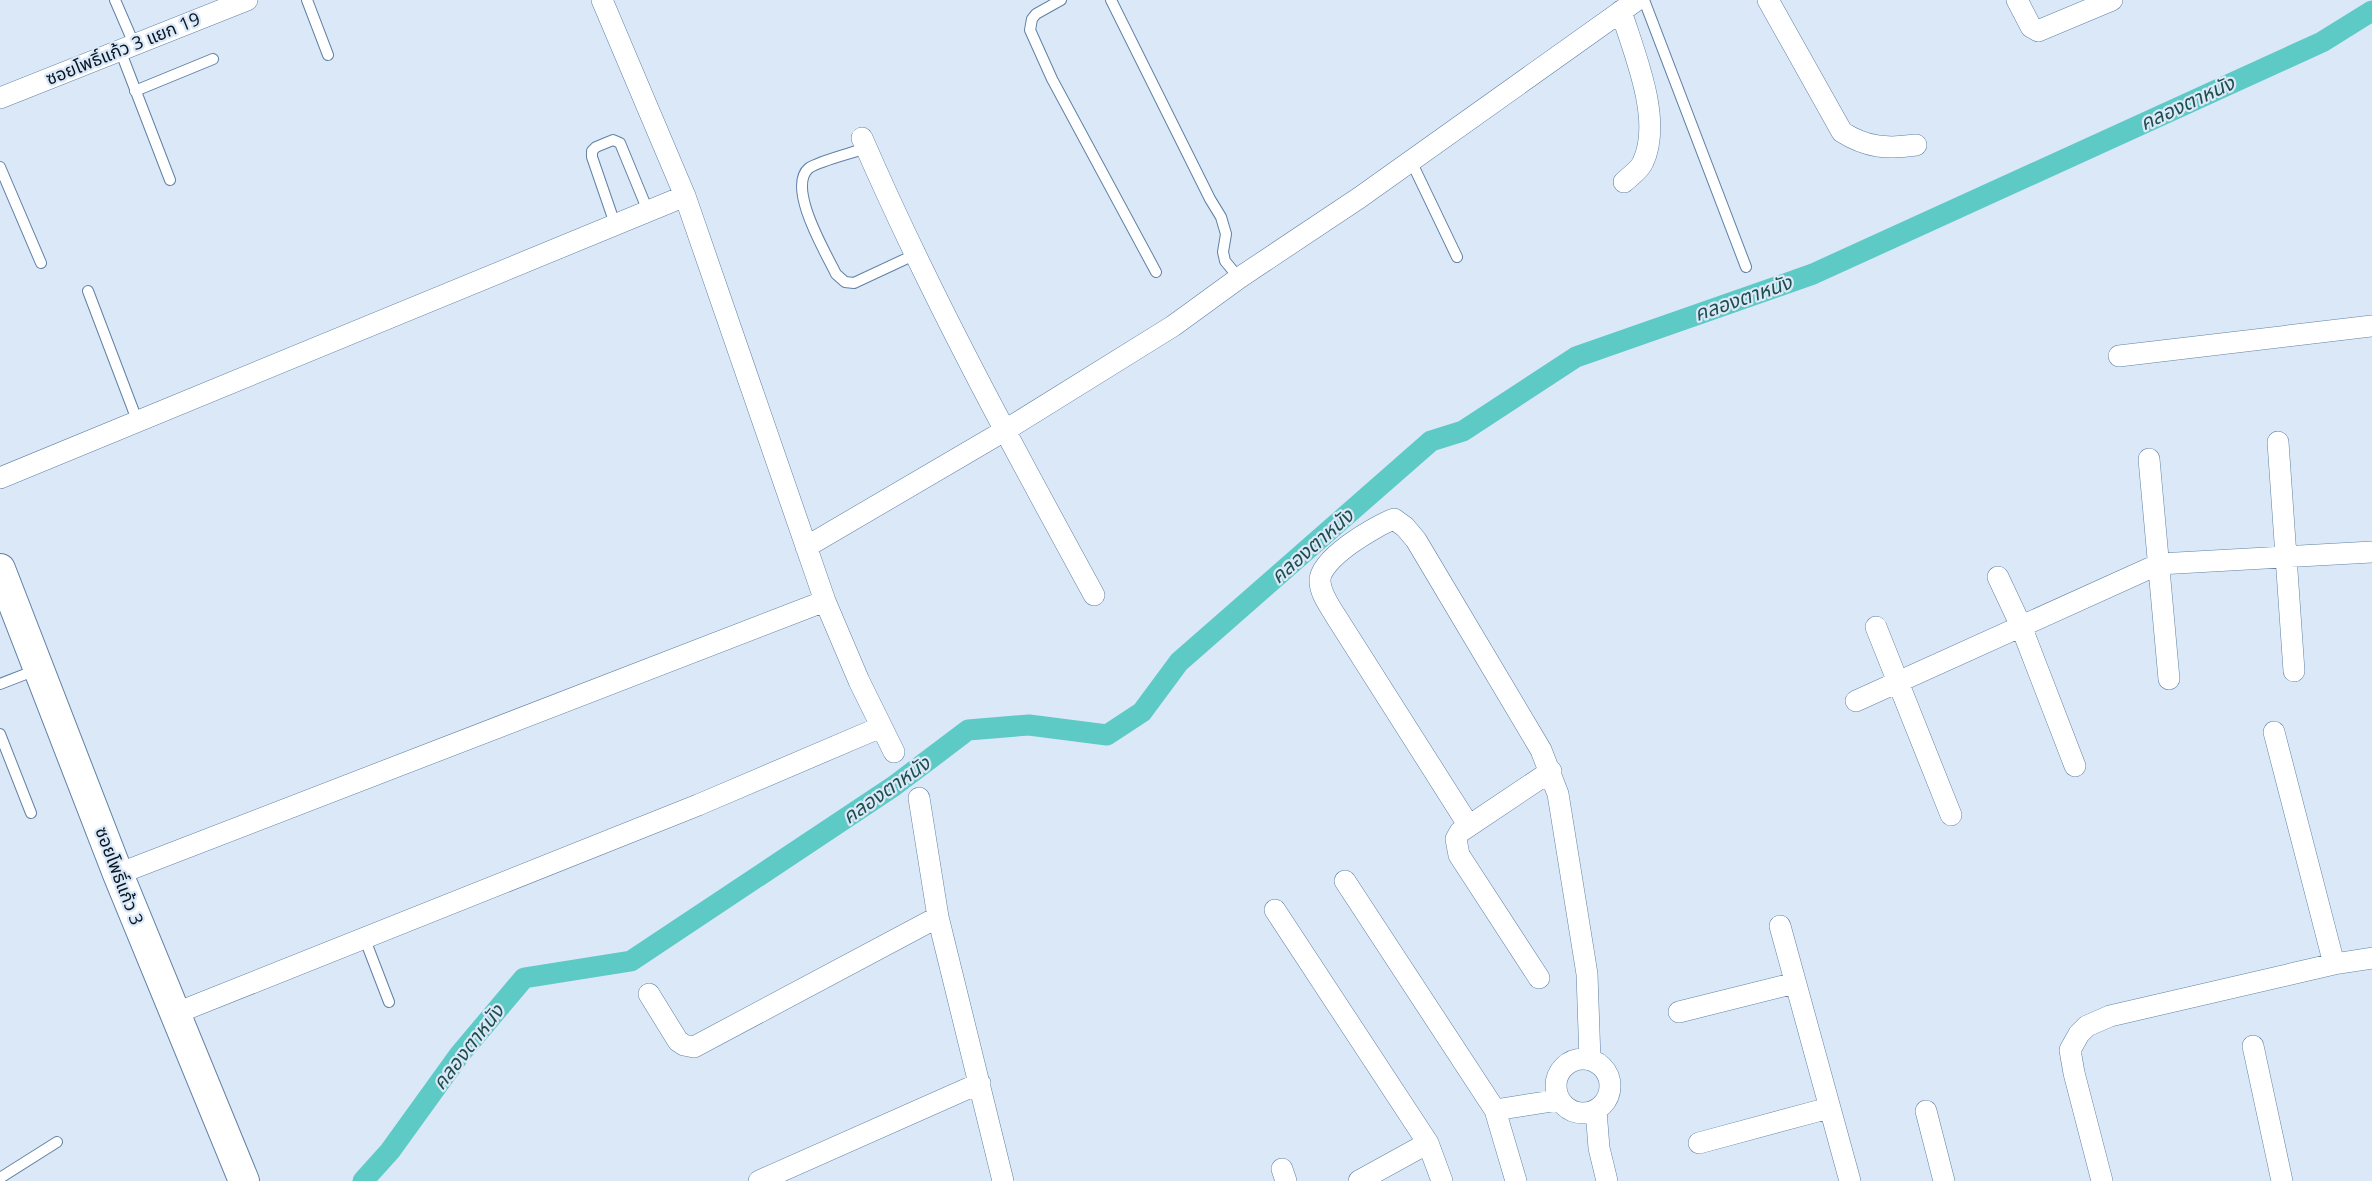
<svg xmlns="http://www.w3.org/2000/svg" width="2372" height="1181" viewBox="0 0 2372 1181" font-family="'Open Sans','Noto Sans Thai',sans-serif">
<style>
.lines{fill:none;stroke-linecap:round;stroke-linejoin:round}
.canal{stroke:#5dcac5;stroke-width:21}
.lane-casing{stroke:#6081a5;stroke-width:12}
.street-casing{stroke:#6081a5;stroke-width:22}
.secondary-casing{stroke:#6081a5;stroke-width:32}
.lane{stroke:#fff;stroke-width:10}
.street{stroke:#fff;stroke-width:21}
.secondary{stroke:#fff;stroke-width:30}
.labels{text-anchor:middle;stroke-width:4.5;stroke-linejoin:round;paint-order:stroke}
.street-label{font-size:18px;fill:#091624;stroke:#dae8f8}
.water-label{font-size:20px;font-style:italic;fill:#1e4e4c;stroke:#dae8f8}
</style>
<rect width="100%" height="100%" fill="#dae8f8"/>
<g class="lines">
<path class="canal" d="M363 1181 390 1151 460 1054 524 978 631 961 894 786 968 730 1029 725 1107 735 1142 712 1179 662 1431 441 1463 431 1576 357 1813 274 2322 42 2372 11"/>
<g class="lane-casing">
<path id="lane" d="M115 0 134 44
M307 0 328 55
M1061 0 1036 14 1032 19 1030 30 1052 79 1156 272
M1111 0 1210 199 1221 217 1226 234 1223 252 1225 261 1239 278
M1644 0 1746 267
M120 50 170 180
M135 91 213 59
M866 148C852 153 819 161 809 168 786 187 826 253 836 274L845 282 854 283 914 255
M1411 161 1457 257
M0 167 41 263
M615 224 592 157V151L596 147 613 140 620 143 648 211
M88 291 137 420
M0 684 36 670
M0 734 31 813
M364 937 389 1002
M0 1178 57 1142"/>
</g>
<g class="street-casing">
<path id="street" d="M602 0 685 196 825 601 859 681 894 752
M1768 0 1842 132C1867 148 1888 149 1916 145
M2017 0 2031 27 2038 31 2112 0
M1621 11C1634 53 1663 120 1643 162 1640 170 1630 176 1624 182
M0 98 247 0
M862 138C930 295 1012 445 1094 595
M2119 356 2372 326
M2278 442 2294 671
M2149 459 2169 679
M0 478 685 196
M806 547 1004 431 1173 326 1239 278 1359 198 1637 0
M1998 577 2021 626 2075 766
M1876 627 1951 815
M1856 701 2159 564 2372 552
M2274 732 2334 964
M919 798 938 917 1003 1181
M1469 826 1335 615C1329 605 1320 593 1320 581 1319 559 1375 526 1394 519L1405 527 1416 540 1541 750 1558 794 1587 974 1590 1060
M118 874 825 601
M1345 881 1495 1110 1516 1181
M1275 910 1428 1143 1442 1181
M1780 926 1850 1181
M1539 978 1459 855 1456 839 1460 832 1551 771
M649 994 678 1041 684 1045 694 1047 938 917
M1679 1012 1795 983
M174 1014 698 805 881 727
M2253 1046 2282 1181
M1556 1086a27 27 0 1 1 54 0a27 27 0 1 1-54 0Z
M1495 1110 1559 1100
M1596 1110 1599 1148 1607 1181
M1926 1111 1944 1181
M1699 1143 1829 1108
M1282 1169 1286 1181
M759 1181 980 1083
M1359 1181 1428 1143
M2102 1181 2074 1073 2070 1050 2079 1034 2087 1026 2110 1016 2334 964 2372 958"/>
</g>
<g class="secondary-casing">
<path id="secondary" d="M0 569 118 874 244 1181"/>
</g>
<use href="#lane" class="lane"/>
<use href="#street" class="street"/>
<use href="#secondary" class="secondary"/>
</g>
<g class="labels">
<g class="street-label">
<text transform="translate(123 49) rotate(-22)" y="6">ซอยโพธิ์แก้ว 3 แยก 19</text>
<text transform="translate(119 876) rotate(69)" y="6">ซอยโพธิ์แก้ว 3</text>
</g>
<g class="water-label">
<text transform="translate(2187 103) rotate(-25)" y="7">คลองตาหนัง</text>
<text transform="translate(1743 298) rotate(-19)" y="7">คลองตาหนัง</text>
<text transform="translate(1312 546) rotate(-41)" y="7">คลองตาหนัง</text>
<text transform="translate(886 790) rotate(-35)" y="7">คลองตาหนัง</text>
<text transform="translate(468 1047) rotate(-52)" y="7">คลองตาหนัง</text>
</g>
</g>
</svg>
